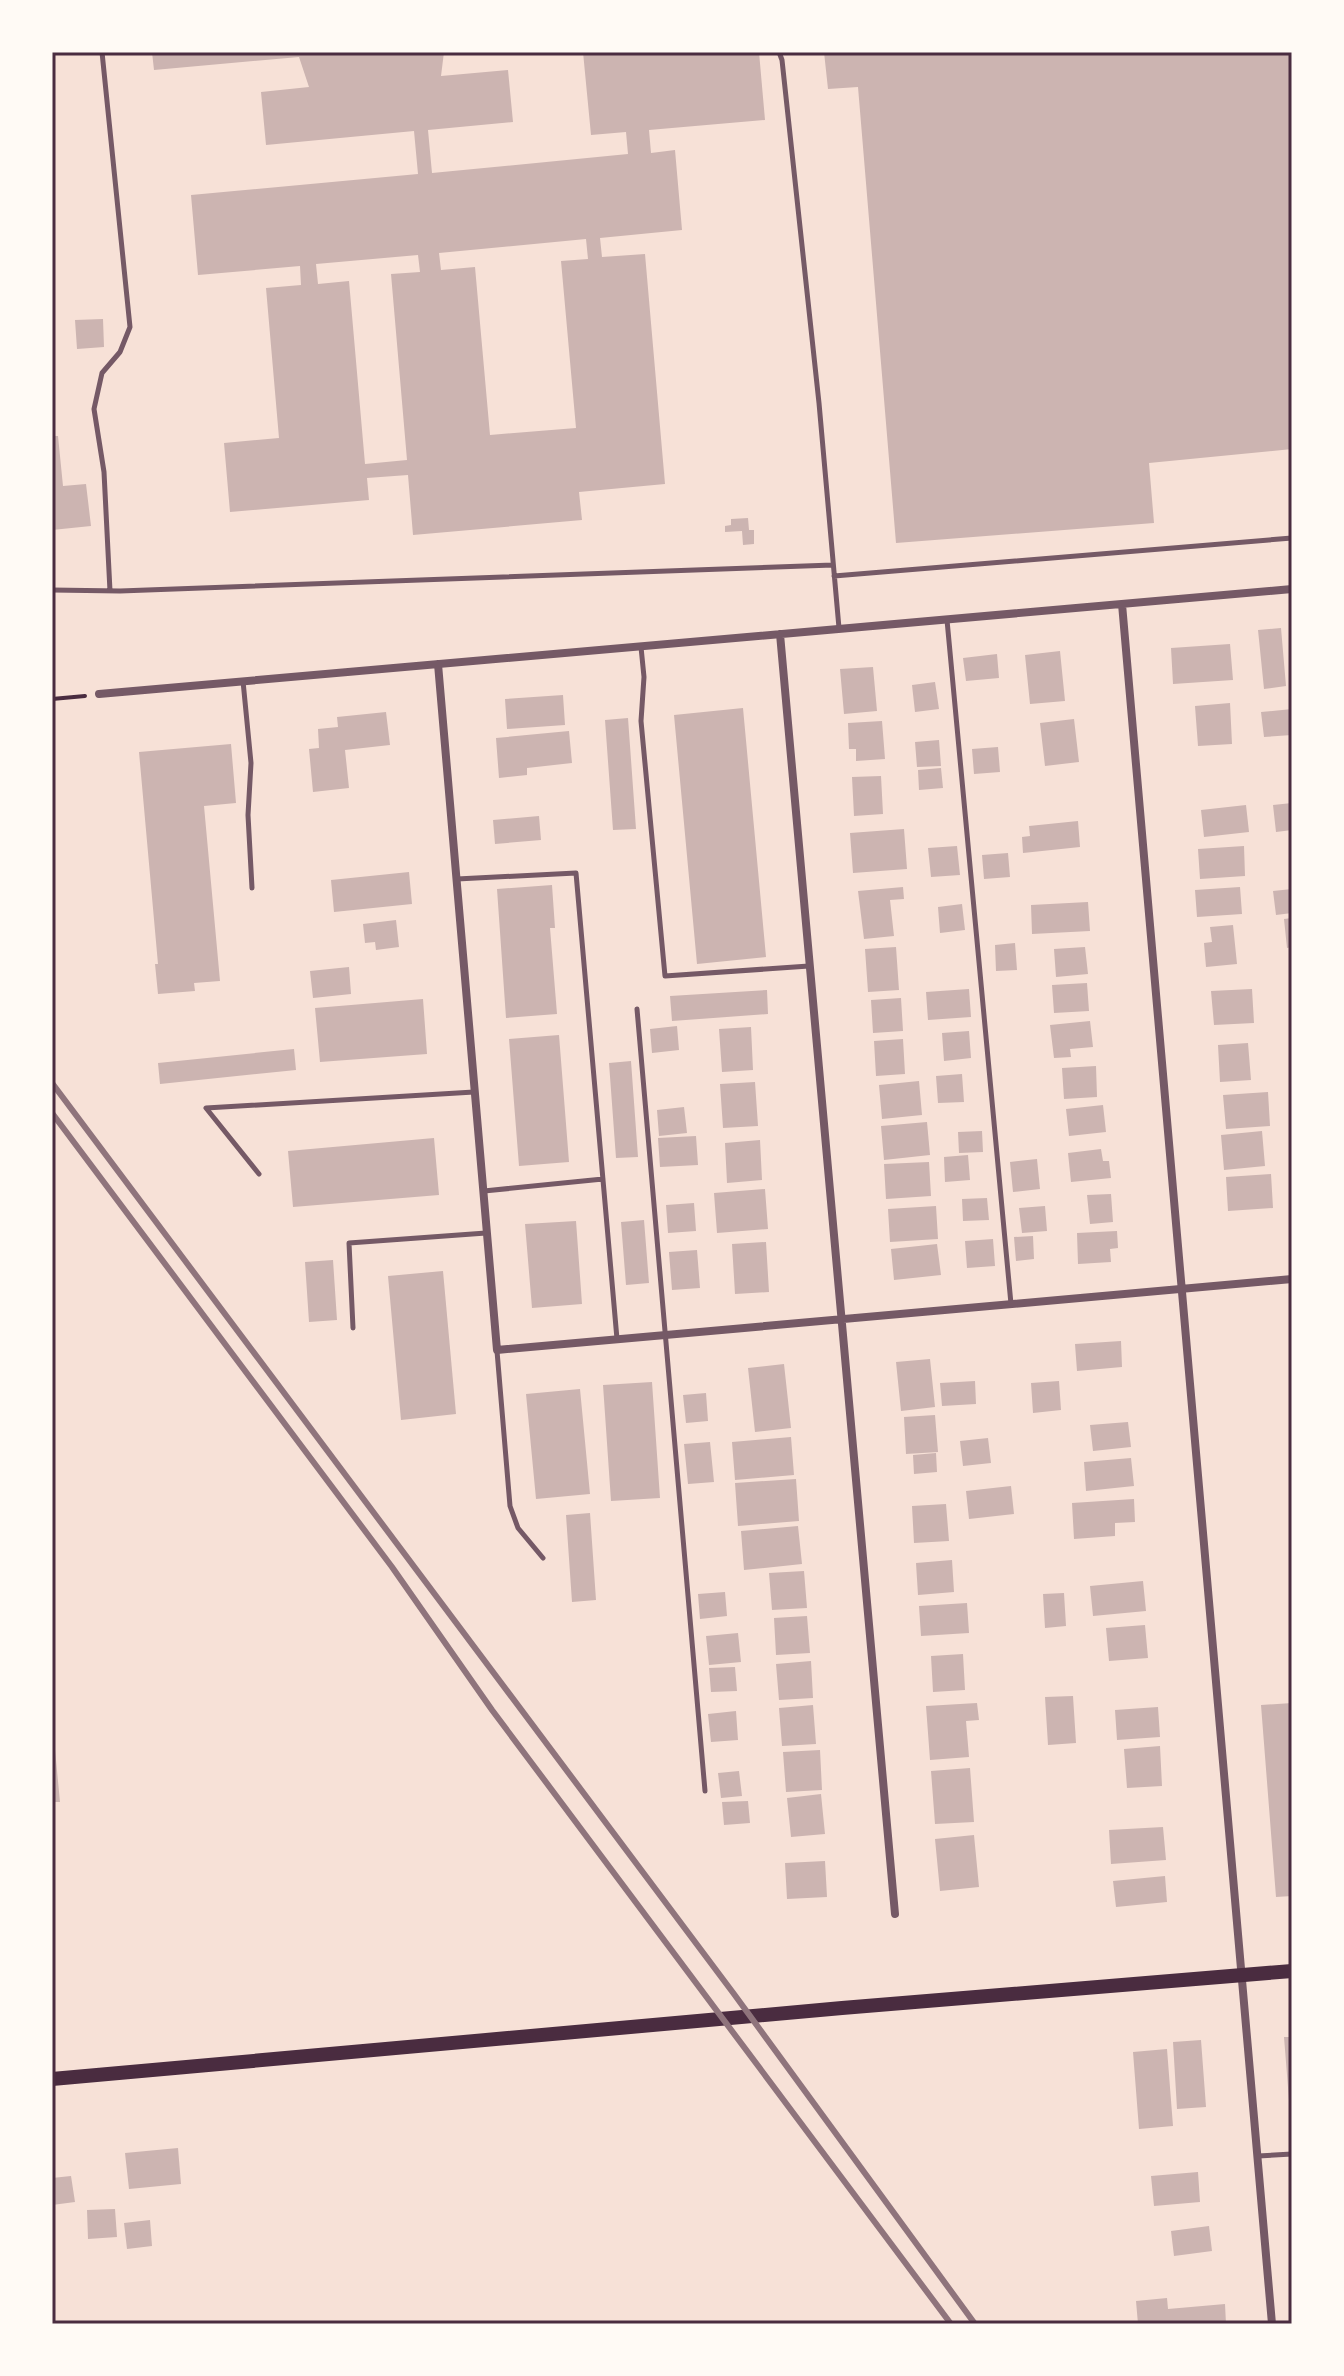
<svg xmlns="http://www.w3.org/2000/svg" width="1344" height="2376" viewBox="0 0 1344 2376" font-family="'Work Sans',sans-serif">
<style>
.building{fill:#ccb4b1;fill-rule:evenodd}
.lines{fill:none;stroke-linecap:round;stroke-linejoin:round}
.path{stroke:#4a2c40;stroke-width:4}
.service{stroke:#755966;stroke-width:5}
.minor{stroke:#755966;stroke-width:8}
.secondary{stroke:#4a2c40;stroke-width:14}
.rail{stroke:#8f747c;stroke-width:6}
.neatline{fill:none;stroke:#4a2c40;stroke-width:3}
</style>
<rect width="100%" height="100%" fill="#f7e1d7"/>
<path class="building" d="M152 52H444L441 76 508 70 513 122 428 130 432 173 628 154 626 132 591 135 583 52H759L765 120 649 130 651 153 675 150 682 230 600 238 602 257 645 254 665 484 579 492 582 520 413 535 408 475 367 478 369 500 230 512 224 443 279 438 266 288 301 285 300 266 198 275 191 195 418 174 414 131 266 145 261 92 309 87 299 57 154 70ZM586 239 588 259 561 261 576 428 490 435 475 267 441 270 439 253ZM418 255 420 272 391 274 407 460 365 464 349 281 318 284 316 264Z
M824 52H1292V449L1149 463 1154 523 896 543 858 87 828 89Z
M103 319 104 347 77 349 75 320Z
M52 436H58L63 486 86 484 91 526 52 530Z
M748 518 749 530H754V544L743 545 742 531 725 532V526L731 525V519Z
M1281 628 1286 686 1264 689 1258 630Z
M1230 644 1233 680 1173 684 1171 648Z
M1060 651 1065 701 1030 704 1025 655Z
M997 654 999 678 966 681 963 658Z
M873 667 877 711 844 714 840 669Z
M935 682 939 709 915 712 912 685Z
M563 695 565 725 507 729 505 699Z
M1230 703 1232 744 1198 746 1195 706Z
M743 708 766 957 697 964 674 715Z
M1292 709V735L1264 737 1261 712Z
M386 712 390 745 345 750 349 788 313 792 309 749 319 748 318 729 338 727 337 717Z
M628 718 636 829 613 830 605 720Z
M1074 719 1079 762 1045 766 1040 723Z
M882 721 885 759 856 761V749H849L848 723Z
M569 731 572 763 527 768V775L499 778 496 738Z
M939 740 941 766 917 767 915 742Z
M231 744 236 803 204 806 220 981 194 983 195 991 158 994 155 964H158L139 752Z
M998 747 1000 772 974 774 972 749Z
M941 768 943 788 919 790 918 770Z
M881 776 883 814 854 816 852 777Z
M1292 803V830L1276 832 1273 805Z
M1246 805 1249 832 1204 837 1201 810Z
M539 816 541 840 495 844 493 820Z
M1078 821 1080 847 1023 853 1022 837 1030 836 1029 826Z
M904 829 907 869 853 873 850 833Z
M957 846 960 875 931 877 928 848Z
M1244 846 1245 876 1200 879 1198 849Z
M1008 853 1010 877 984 879 982 855Z
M409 872 412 904 334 912 331 880Z
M552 885 555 928H550L557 1014 506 1018 497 889Z
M903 887 904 899 890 900 894 936 864 939 858 891Z
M1240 887 1242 914 1197 917 1195 890Z
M1292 889V913L1276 915 1273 891Z
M1088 902 1090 931 1032 934 1031 905Z
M962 904 965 930 940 933 938 907Z
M1292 918V947L1287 948 1284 919Z
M396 920 399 947 376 950 375 942 365 943 363 924Z
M1233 925 1237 964 1206 967 1204 943 1212 942 1210 927Z
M1015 943 1017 970 996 971 995 945Z
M896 947 899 990 868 992 865 949Z
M1085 947 1088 974 1056 977 1054 949Z
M349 967 351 994 313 998 310 971Z
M1087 983 1089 1011 1054 1013 1052 985Z
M969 989 971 1017 928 1020 926 992Z
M1252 989 1254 1023 1214 1025 1211 991Z
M767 990 768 1014 672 1021 670 996Z
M901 998 903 1031 873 1033 871 1000Z
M423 999 427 1054 320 1062 315 1008Z
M1090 1021 1093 1047 1070 1049 1071 1057 1054 1058 1050 1025Z
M677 1026 679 1050 652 1053 650 1029Z
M751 1027 753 1070 722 1072 719 1029Z
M969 1031 971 1058 944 1061 942 1033Z
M559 1035 569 1162 519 1166 509 1039Z
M903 1039 905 1074 876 1076 874 1041Z
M1248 1043 1251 1080 1220 1082 1218 1045Z
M294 1049 296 1070 160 1084 158 1063Z
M631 1061 638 1157 616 1158 609 1063Z
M1096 1066 1097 1097 1064 1099 1062 1068Z
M962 1074 964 1102 938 1103 936 1076Z
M919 1081 922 1115 882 1119 879 1085Z
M755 1082 758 1126 723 1128 720 1084Z
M1268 1092 1270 1126 1226 1129 1223 1095Z
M1103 1105 1106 1132 1069 1136 1066 1109Z
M684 1107 687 1133 659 1136 657 1110Z
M927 1122 930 1155 884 1160 881 1126Z
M982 1131 983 1152 959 1153 958 1132Z
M1262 1131 1265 1166 1224 1170 1221 1135Z
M696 1136 698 1165 660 1167 658 1138Z
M434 1138 439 1195 293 1207 288 1151Z
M760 1140 762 1180 727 1183 725 1143Z
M1101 1149 1103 1161H1109L1111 1178 1071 1182 1068 1153Z
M968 1155 970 1180 945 1182 944 1157Z
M1037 1159 1040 1189 1013 1192 1010 1162Z
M929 1162 931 1196 886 1199 884 1164Z
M1271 1174 1273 1208 1228 1211 1226 1177Z
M765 1189 768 1229 717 1233 714 1193Z
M1111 1194 1113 1222 1090 1224 1087 1195Z
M987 1198 989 1220 963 1221 962 1199Z
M694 1203 696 1231 668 1233 666 1205Z
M936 1206 938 1239 890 1242 888 1209Z
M1045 1206 1047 1231 1022 1233 1019 1208Z
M644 1220 649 1283 626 1285 621 1222Z
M576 1221 582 1304 532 1308 525 1224Z
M1117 1231 1118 1248 1110 1249 1111 1262 1078 1264 1077 1233Z
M1033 1236 1034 1259 1016 1261 1014 1237Z
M993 1239 995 1266 967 1268 965 1241Z
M766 1242 769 1292 735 1294 732 1244Z
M937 1244 941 1275 894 1280 891 1249Z
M697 1250 700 1288 672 1290 669 1252Z
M333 1260 337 1320 309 1322 305 1262Z
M443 1271 456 1414 401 1420 388 1276Z
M1121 1341 1122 1367 1077 1371 1075 1344Z
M930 1359 935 1407 901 1411 896 1362Z
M784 1364 791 1428 755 1432 748 1368Z
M975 1381 976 1404 942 1406 940 1383Z
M1059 1381 1061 1410 1033 1413 1031 1383Z
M652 1382 660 1498 611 1501 603 1385Z
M580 1389 590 1494 536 1499 526 1394Z
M706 1393 708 1421 686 1423 683 1395Z
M935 1415 938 1452 906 1454 904 1417Z
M1128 1422 1131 1447 1093 1451 1090 1425Z
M791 1437 794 1475 735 1480 732 1442Z
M988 1438 991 1463 963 1466 960 1441Z
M710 1442 714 1482 688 1484 684 1444Z
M936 1453 937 1472 914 1474 913 1455Z
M1131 1458 1134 1486 1086 1491 1084 1462Z
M796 1479 799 1521 738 1526 735 1483Z
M1011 1486 1014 1514 969 1519 966 1491Z
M1134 1499 1135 1522 1115 1523V1536L1074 1539 1072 1503Z
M946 1504 949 1541 914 1543 912 1506Z
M590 1513 596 1600 572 1602 566 1515Z
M798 1526 802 1564 744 1570 741 1531Z
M952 1560 954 1592 918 1595 916 1563Z
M804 1571 807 1608 772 1610 769 1573Z
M1143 1581 1146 1611 1093 1616 1090 1586Z
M725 1592 727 1616 700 1619 698 1594Z
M1064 1593 1066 1626 1045 1628 1043 1594Z
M967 1603 969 1633 921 1636 919 1606Z
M807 1616 810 1653 776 1655 774 1618Z
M1145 1625 1148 1658 1109 1661 1106 1628Z
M738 1633 741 1662 709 1665 706 1636Z
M963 1654 965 1690 933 1692 931 1656Z
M811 1661 813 1698 779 1700 776 1664Z
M735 1667 737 1691 711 1692 709 1668Z
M1073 1696 1076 1743 1048 1745 1045 1697Z
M977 1703 979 1720 966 1721 969 1757 930 1760 926 1706Z
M1292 1703V1896L1276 1897 1261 1705Z
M813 1705 816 1744 782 1746 779 1708Z
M1158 1707 1160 1737 1117 1740 1115 1710Z
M736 1711 738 1740 711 1742 708 1714Z
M52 1739H54L60 1802H52Z
M1160 1746 1162 1786 1127 1788 1124 1749Z
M820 1750 822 1790 786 1792 783 1752Z
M970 1768 974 1822 935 1824 931 1771Z
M739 1771 742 1796 721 1798 718 1773Z
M821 1794 825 1834 791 1837 787 1798Z
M748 1801 750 1823 724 1825 722 1802Z
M1163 1827 1166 1860 1111 1864 1109 1830Z
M974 1835 979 1887 940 1891 935 1839Z
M825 1861 827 1897 787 1899 785 1863Z
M1165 1876 1167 1902 1116 1907 1113 1881Z
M1284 2037H1292V2100H1289Z
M1201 2040 1206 2107 1177 2109 1173 2042Z
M1167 2049 1173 2126 1139 2129 1133 2052Z
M178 2148 181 2184 129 2189 125 2153Z
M1198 2172 1200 2202 1154 2206 1151 2176Z
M71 2176 75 2202 52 2205V2178Z
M115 2209 117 2237 88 2239 87 2210Z
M150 2220 152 2246 127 2249 124 2223Z
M1209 2226 1212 2251 1174 2256 1171 2231Z
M1167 2298 1168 2309 1225 2304 1226 2324H1138L1136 2301Z"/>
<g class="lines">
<path class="path" d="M52 699 85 696"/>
<path class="service" d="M102 52 130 327 120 352 102 373 94 409 104 472 110 591
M779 52 782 60 819 403 839 628
M834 576 1292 538
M52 590 120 591 833 565
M947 620 1011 1304
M641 647 644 677 641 721 665 976 809 966
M243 681 251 763 248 815 252 888
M457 879 576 873 617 1339
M637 1009 705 1791
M259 1174 206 1108 474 1092
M484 1191 603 1179
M353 1328 349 1243 486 1233
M497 1351 510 1506 518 1528 543 1558
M1258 2156 1292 2154"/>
<path class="minor" d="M1122 604 1272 2324
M780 634 895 1914
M438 664 497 1350 1292 1279
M99 694 1292 589"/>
<path class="secondary" d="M52 2079 842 2008 1292 1971"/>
<path class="rail" d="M52 1083 734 1994 975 2324
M52 1113 392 1567 492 1710 951 2324"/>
</g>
<rect width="1344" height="2376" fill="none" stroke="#fffaf5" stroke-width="108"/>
<rect x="54" y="54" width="1236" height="2268" class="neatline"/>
</svg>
